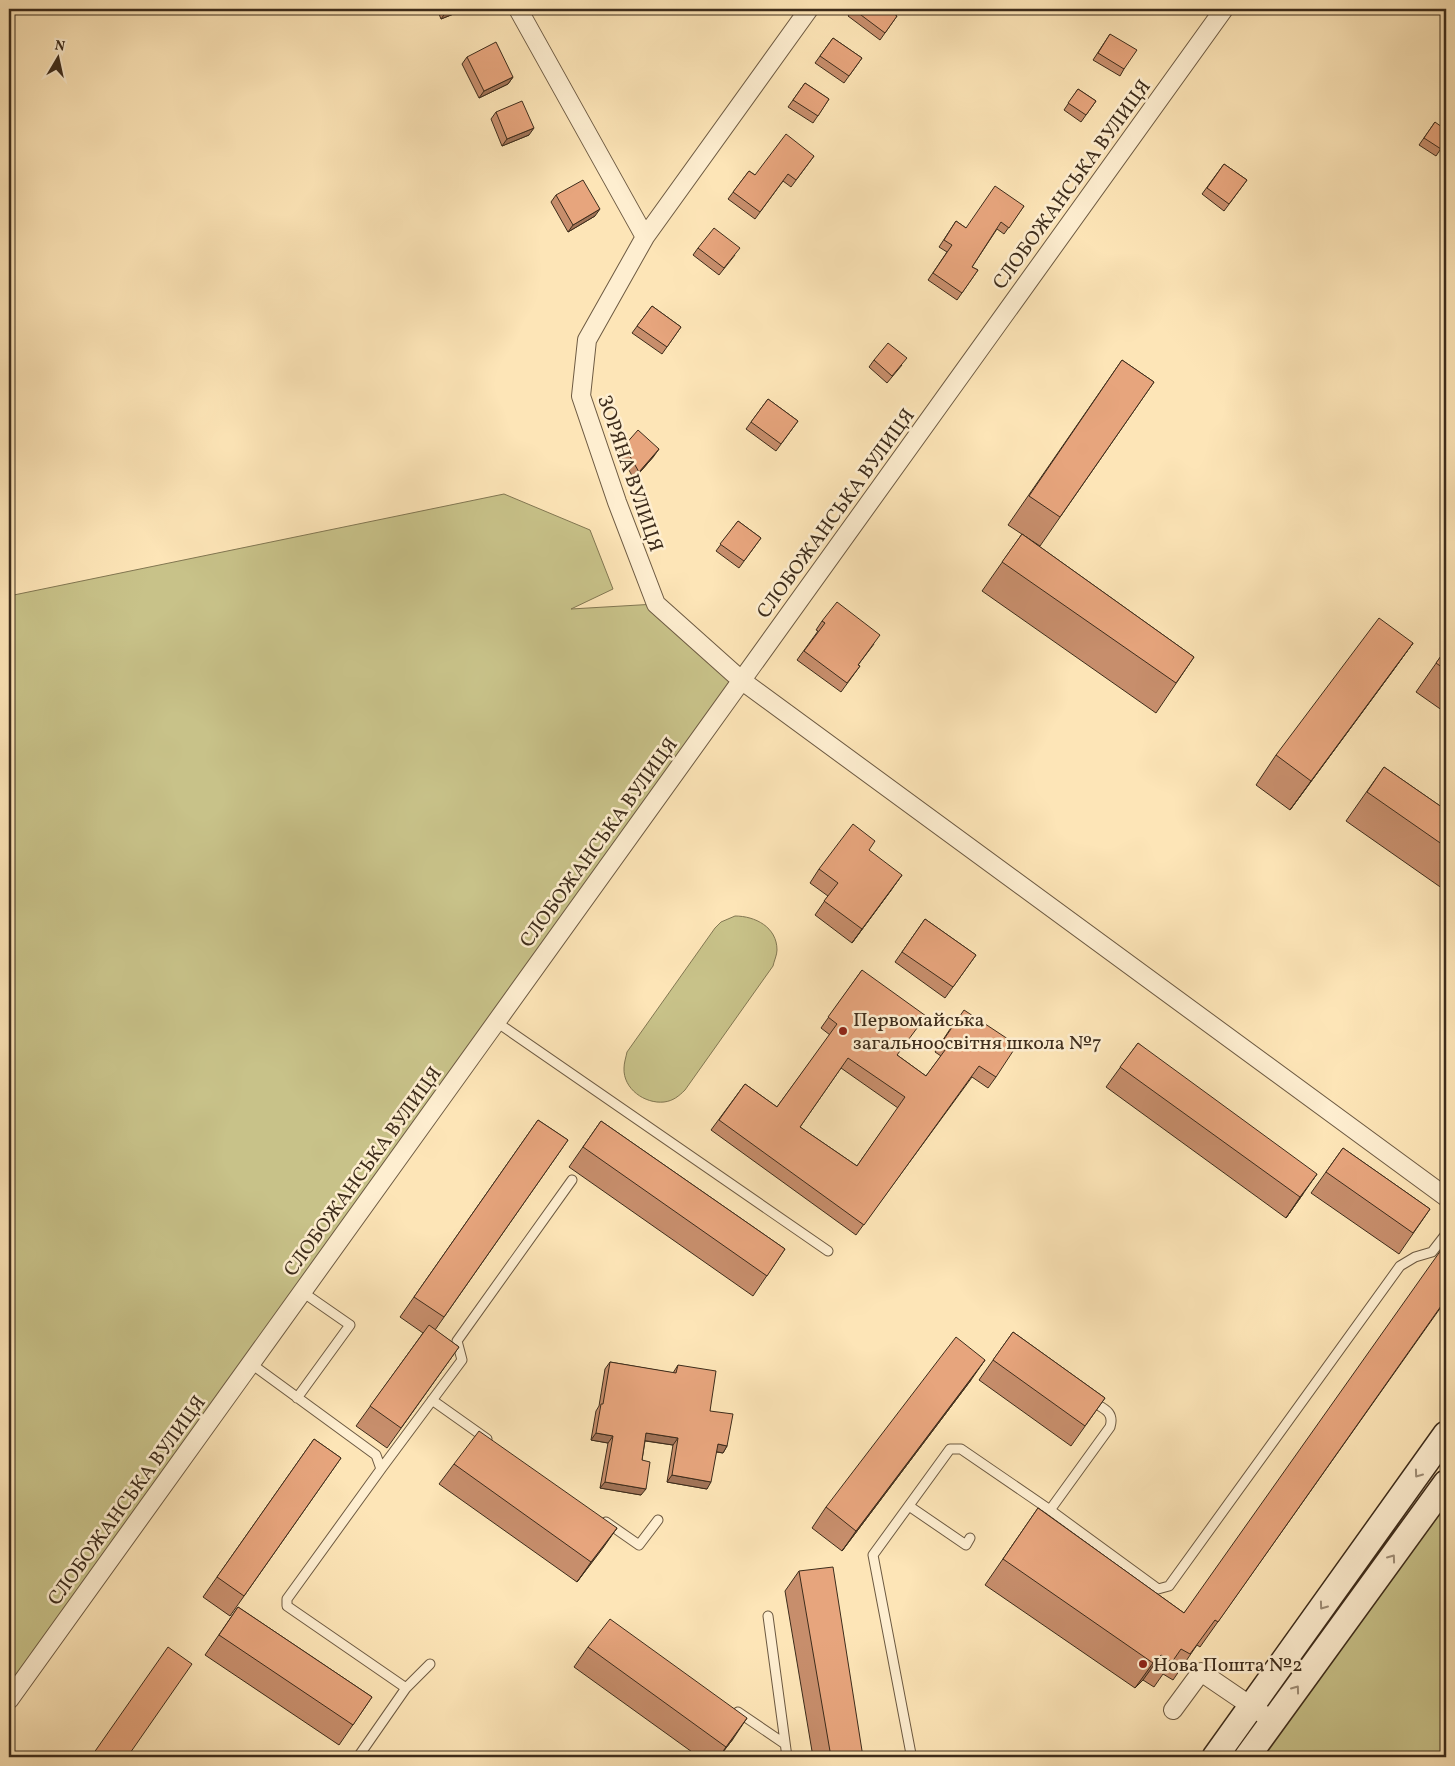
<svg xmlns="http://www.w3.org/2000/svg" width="1455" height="1766" viewBox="0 0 1455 1766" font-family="Vollkorn,serif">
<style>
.green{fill:#c8c289;stroke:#827752}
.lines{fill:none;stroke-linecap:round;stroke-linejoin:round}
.lane-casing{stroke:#6d5a42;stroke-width:11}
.street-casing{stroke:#6d5a42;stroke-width:20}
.secondary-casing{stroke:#3d2c1b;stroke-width:28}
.lane{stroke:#feeed0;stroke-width:9}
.street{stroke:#feeed0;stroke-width:18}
.secondary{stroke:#feeed0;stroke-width:25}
.wall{fill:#c78e6c;stroke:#3d2c1b;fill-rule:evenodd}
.shaded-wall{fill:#a27458;stroke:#3d2c1b}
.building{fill:#e7a57d;stroke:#3d2c1b;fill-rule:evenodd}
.oneway{stroke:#9e8d76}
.poi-dot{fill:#8f2418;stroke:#feeed0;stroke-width:2}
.labels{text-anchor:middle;stroke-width:5;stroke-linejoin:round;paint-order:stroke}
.street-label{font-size:20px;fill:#3d2c1b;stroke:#feeed0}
.poi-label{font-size:20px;fill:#3d2c1b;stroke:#feeed0;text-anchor:start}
</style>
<rect width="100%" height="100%" fill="#fde5b7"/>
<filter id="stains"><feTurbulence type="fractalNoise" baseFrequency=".004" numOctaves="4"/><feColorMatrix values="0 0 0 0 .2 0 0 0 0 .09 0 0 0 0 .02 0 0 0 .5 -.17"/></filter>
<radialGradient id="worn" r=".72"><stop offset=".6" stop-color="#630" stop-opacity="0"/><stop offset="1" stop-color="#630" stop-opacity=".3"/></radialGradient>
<path class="green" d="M504 494 590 530 613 589 571 609 656 604 741 680 9 1700V596Z
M735 916C755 916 777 927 777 950 777 955 774 961 773 966L685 1090C679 1096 673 1101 664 1102 645 1104 623 1089 624 1068 624 1063 626 1057 627 1052L715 928 721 922Z
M1446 1486V1757H1253Z"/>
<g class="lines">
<g class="lane-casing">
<path id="lane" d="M495 1021 828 1251
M250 1363 376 1455 381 1469 287 1599V1606L406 1688
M297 1398 350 1325 301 1291
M432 1400 487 1439
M381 1469 462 1360 457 1341 572 1180
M909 1506 966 1545 970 1538
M1050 1510 1110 1427C1115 1411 1102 1408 1091 1401
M606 1522 639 1545 658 1520
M768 1616 787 1757
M738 1712 785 1744
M358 1757 406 1688 430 1664
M913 1757 911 1754 873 1555 950 1449H961L1050 1510 1158 1589 1169 1586 1400 1266 1415 1257 1432 1252 1446 1234"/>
</g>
<g class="street-casing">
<path id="street" d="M518 9 645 237
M809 9 645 237 587 340 581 396 617 502 656 604 741 680 1446 1197
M9 1700 1224 9
M1173 1710 1201 1672 1273 1721"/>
</g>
<g class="secondary-casing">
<path id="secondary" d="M1215 1757 1446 1434
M1247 1757 1446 1483"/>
</g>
<use href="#lane" class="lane"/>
<use href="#street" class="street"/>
<use href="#secondary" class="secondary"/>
</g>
<path class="wall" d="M437 9H466L441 19Z
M853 9 897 16 880 40 848 16Z
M1110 34 1124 69 1120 76 1093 60Z
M833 38 862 58 844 83 815 63Z
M467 57 513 77 508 84 479 98 462 64Z
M805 83 829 99 813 123 788 107Z
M1078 89 1096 101 1081 122 1064 110Z
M496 112 529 135 502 146 491 119Z
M1435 122 1446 141 1436 156 1419 145Z
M814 156 791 187 783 181 755 219 728 199 749 171 755 175Z
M1224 164 1247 180 1224 211 1202 194Z
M556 195 595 216 568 232 551 202Z
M1024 206 1004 234 997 229 972 267 978 270 957 300 928 280 947 252 939 247 956 221 966 228Z
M698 248 735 255 719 275 693 255Z
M652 306 681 327 662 354 632 333Z
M874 360 902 365 887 383 869 367Z
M1122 360 1154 382 1040 546 1008 525Z
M768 399 798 421 776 451 746 429Z
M624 446 654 456 634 479 619 453Z
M738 521 761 538 739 568 716 551Z
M1022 534 1194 657 1156 713 982 591Z
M822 621 874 644 858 665 860 666 841 692 797 660 818 631 816 630Z
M1413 643 1392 672 1290 810 1256 785 1276 755Z
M1446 649V713L1416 692Z
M1384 767 1446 810V891L1346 821Z
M869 850 892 889 852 943 815 915 828 896 810 883 819 869Z
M925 919 976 955 945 998 895 962Z
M862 970 897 1055 926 1076 941 1056 935 1052 956 1020 996 1077 988 1088 972 1077 856 1235 711 1130 745 1084 777 1107 830 1035 821 1028ZM841 1068 898 1108 857 1166 800 1127Z
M1138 1043 1303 1194 1286 1218 1106 1087Z
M538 1120 568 1140 435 1330 459 1347 387 1448 356 1426 423 1333 400 1317Z
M601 1121 785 1249 753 1296 569 1167Z
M1343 1148 1430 1209 1399 1254 1311 1193Z
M1446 1300 1200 1647 1197 1645 1173 1680 1163 1674 1154 1687 1143 1680 1135 1688 985 1585 1038 1508 1184 1613Z
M1013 1332 1105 1398 1071 1446 979 1380Z
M610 1362 673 1373 678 1365 710 1411 727 1446 723 1453 716 1452 707 1489 667 1482 673 1445 645 1441 642 1460 641 1495 600 1488 608 1443 591 1440 596 1411 599 1406 605 1369Z
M971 1380 842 1551 812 1528 826 1507Z
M314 1439 341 1458 230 1616 203 1597Z
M454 1464 617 1528 577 1582 439 1484Z
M799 1571 863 1757H813L785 1591Z
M238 1607 372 1697 339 1745 205 1655Z
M588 1647 733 1739 719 1757H699L574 1667Z"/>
<path class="shaded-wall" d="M455 9H466L441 19 446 12Z
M513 77 508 84 479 98 484 91Z
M534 128 529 135 502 146 507 139Z
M600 209 595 216 568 232 573 225Z
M659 449 654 456 634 479 639 472Z
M1413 643 1392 672 1290 810 1311 781Z
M902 875 892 889 852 943 862 929Z
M1317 1174 1303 1194 1286 1218 1300 1197Z
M985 1360 971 1380 842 1551 856 1531Z
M596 1433 613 1436 608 1443 591 1440Z
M646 1433 678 1438 673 1445 641 1440Z
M718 1444 727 1446 723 1453 713 1451Z
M672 1475 711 1482 707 1489 667 1482Z
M605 1482 646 1489 641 1495 600 1488Z
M617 1528 603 1548 577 1582 591 1562Z
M1161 1655 1143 1680 1135 1688 1153 1663Z
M747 1718 733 1739 719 1757 726 1747Z"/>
<path class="building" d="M445 9H455L446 12Z
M853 9H887L897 16 885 33Z
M1110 34 1137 50 1124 69 1098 53Z
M833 38 862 58 849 76 820 56Z
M496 42 513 77 484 91 467 57Z
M805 83 829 99 818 116 793 100Z
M1078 89 1096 101 1086 115 1068 103Z
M522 101 534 128 507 139 496 112Z
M1435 122 1446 130V141L1441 149 1424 138Z
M786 134 814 156 796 180 788 174 760 212 733 192 749 171 755 175Z
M1224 164 1247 180 1229 204 1207 188Z
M583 180 600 209 573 225 556 195Z
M995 186 1024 206 1009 228 1001 222 972 267 978 270 962 293 933 273 952 245 944 240 956 221 966 228Z
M714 228 740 248 724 268 698 248Z
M652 306 681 327 667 347 637 326Z
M888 343 907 358 892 376 874 360Z
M1122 360 1154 382 1060 517 1029 496Z
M768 399 798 421 781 444 751 422Z
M638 430 659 449 639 472 624 446Z
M738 521 761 538 744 561 720 544Z
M1022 534 1194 657 1176 683 1002 562Z
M837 602 880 635 858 665 860 666 847 683 804 651 825 623 822 621Z
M1379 618 1413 643 1311 781 1276 755Z
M1446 649V670L1436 663Z
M1384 767 1446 810V847L1367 792Z
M853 824 875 841 869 850 902 875 862 929 824 901 838 883 819 869Z
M925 919 976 955 953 987 902 952Z
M862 970 926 1016 897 1055 926 1076 948 1046 942 1042 964 1010 1017 1045 996 1077 979 1066 864 1225 719 1120 745 1084 777 1107 837 1024 828 1017ZM848 1058 905 1097 857 1166 800 1127Z
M1138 1043 1317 1174 1300 1197 1120 1067Z
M538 1120 568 1140 444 1317 414 1297Z
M601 1121 785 1249 767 1276 583 1147Z
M1343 1148 1430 1209 1413 1233 1326 1172Z
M1446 1243V1299L1218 1622 1215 1620 1190 1654 1181 1649 1172 1662 1161 1655 1153 1663 1003 1559 1038 1508 1184 1613Z
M429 1325 459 1347 401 1428 370 1406Z
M1013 1332 1105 1398 1085 1426 993 1360Z
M956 1337 985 1360 856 1531 826 1507Z
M610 1362 676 1373 678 1365 716 1371 710 1411 733 1414 727 1446 718 1444 711 1482 672 1475 678 1438 646 1433 642 1460 650 1462 646 1489 605 1482 613 1436 596 1433 601 1404H603Z
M479 1431 617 1528 591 1562 454 1464Z
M314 1439 341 1458 244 1596 217 1577Z
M833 1567 863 1757H831L799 1571Z
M238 1607 372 1697 353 1725 219 1635Z
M610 1619 747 1718 726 1747 588 1647Z
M168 1647 192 1664 128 1756 129 1757H91Z"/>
<defs><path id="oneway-chevron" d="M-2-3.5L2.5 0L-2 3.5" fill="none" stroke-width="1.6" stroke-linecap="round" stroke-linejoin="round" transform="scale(1.25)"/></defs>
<g class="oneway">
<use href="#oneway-chevron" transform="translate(1418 1474) rotate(126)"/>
<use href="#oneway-chevron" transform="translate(1392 1558) rotate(-54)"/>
<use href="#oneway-chevron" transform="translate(1323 1606) rotate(126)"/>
<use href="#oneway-chevron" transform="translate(1296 1689) rotate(-54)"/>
</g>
<g class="poi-dot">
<circle cx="843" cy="1031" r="5"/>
<circle cx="1143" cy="1664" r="5"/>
</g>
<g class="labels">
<g class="street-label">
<text transform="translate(1071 184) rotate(-54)" y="7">СЛОБОЖАНСЬКА ВУЛИЦЯ</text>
<text transform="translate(631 473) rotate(71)" y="7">ЗОРЯНА ВУЛИЦЯ</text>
<text transform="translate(835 513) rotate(-54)" y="7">СЛОБОЖАНСЬКА ВУЛИЦЯ</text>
<text transform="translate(598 842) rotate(-54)" y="7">СЛОБОЖАНСЬКА ВУЛИЦЯ</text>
<text transform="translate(362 1171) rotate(-54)" y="7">СЛОБОЖАНСЬКА ВУЛИЦЯ</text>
<text transform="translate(126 1500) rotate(-54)" y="7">СЛОБОЖАНСЬКА ВУЛИЦЯ</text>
</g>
<g class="poi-label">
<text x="853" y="1026">Первомайська<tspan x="853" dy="23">загальноосвітня школа №7</tspan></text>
<text x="1153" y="1671">Нова Пошта №2</text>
</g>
</g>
<rect width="1455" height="1766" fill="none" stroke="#fde5b7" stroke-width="30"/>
<rect x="10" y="10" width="1435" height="1746" fill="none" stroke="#3d2c1b" stroke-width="2.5"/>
<rect x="15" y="15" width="1425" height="1736" fill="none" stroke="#3d2c1b"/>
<g transform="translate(58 58) rotate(9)" stroke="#feeed0" stroke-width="4" paint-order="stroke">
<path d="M0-4L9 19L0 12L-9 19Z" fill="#3d2c1b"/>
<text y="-8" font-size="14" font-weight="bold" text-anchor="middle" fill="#3d2c1b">N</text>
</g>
<rect width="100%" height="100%" filter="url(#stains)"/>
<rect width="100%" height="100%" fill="url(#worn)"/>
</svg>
